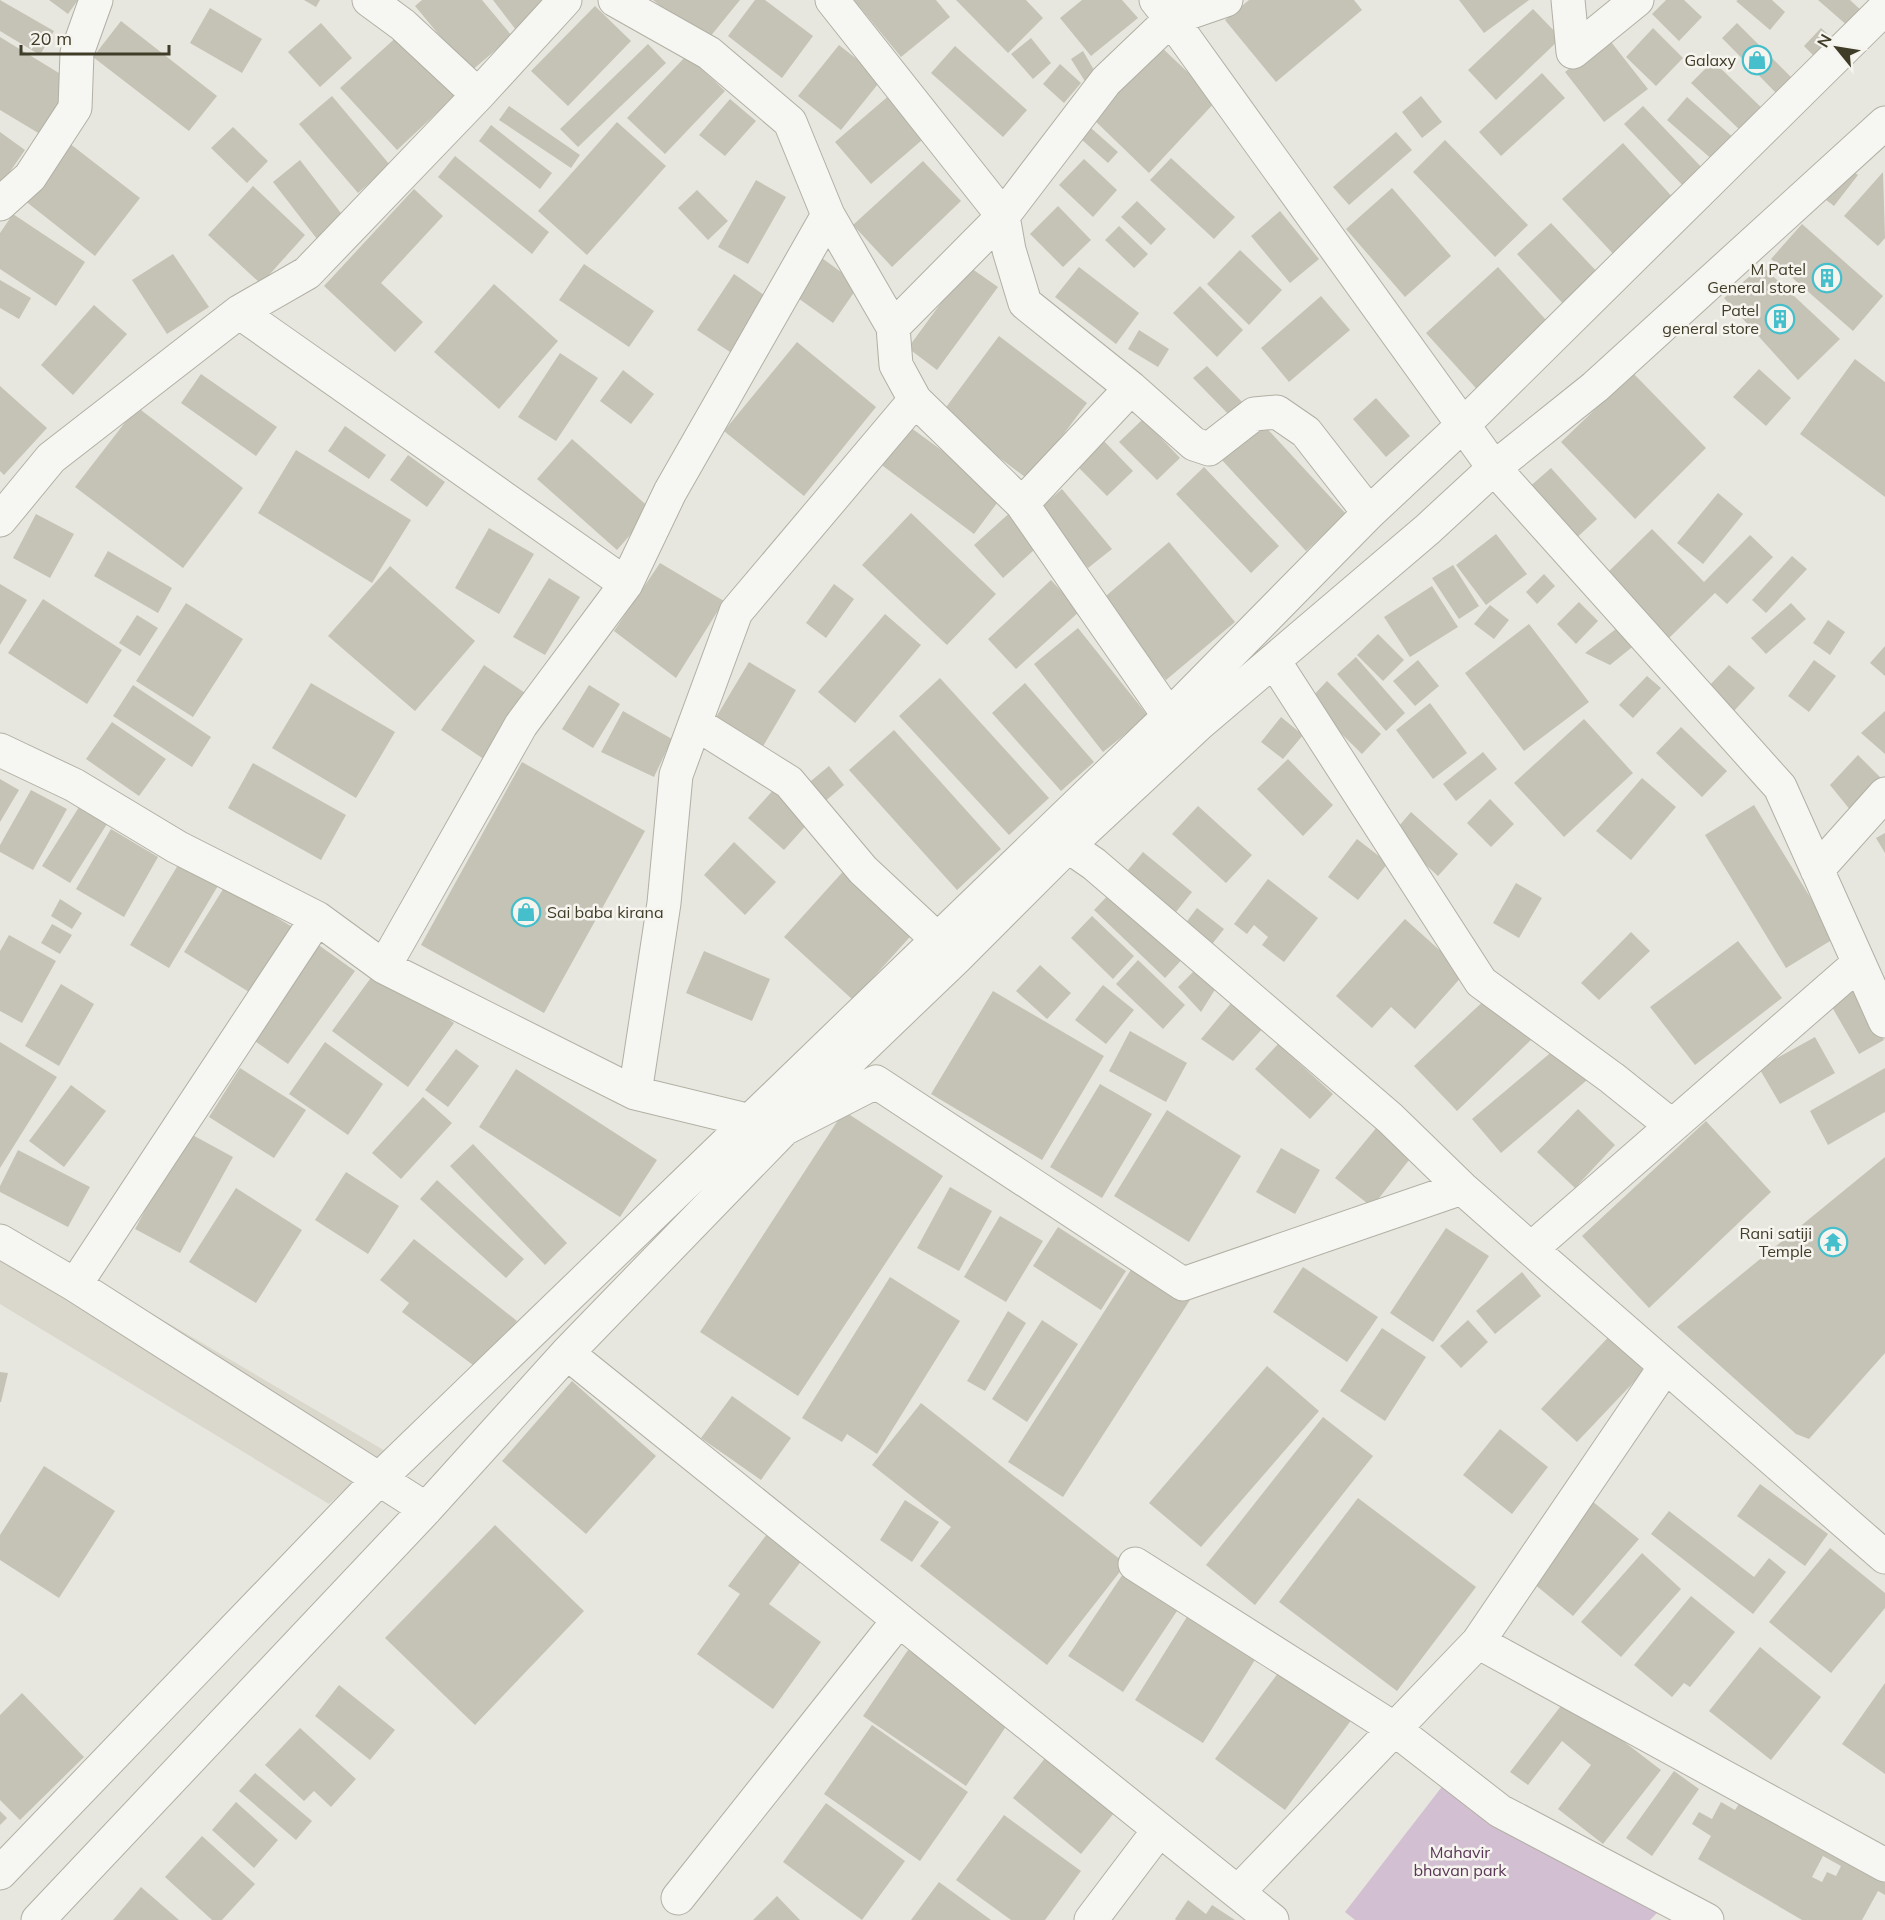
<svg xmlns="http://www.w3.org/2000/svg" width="1885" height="1920" viewBox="0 0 1885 1920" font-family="Mulish,sans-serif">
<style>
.built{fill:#dad8cd}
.green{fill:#d2c0d2}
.building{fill:#c5c3b6;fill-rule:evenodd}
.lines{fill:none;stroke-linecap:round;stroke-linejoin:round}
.street-casing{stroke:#b2b0a4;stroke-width:35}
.street{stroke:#f6f6f2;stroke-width:33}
.labels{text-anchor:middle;stroke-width:5;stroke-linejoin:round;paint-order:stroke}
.poi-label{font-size:16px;fill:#3f3c28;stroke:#f6f4ee;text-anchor:end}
.park-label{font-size:16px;fill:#5a3658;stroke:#f6f4ee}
</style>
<rect width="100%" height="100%" fill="#e8e7df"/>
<path class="built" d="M0 1224 387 1452 329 1504 0 1304Z"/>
<path class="green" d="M1444 1784 1659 1911 1650 1920H1355L1345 1912Z"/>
<path class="building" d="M0 0 54 31 40 55 0 31Z
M49 0H78L68 14Z
M304 0H320L316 7Z
M422 0H482L512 36 470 72 415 6Z
M493 0H554L516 30Z
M653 0H740L705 43Z
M755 0H765L813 36 782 78 728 36Z
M854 0H936L950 17 901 57Z
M956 0H1026L1043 18 1008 53Z
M1082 0H1122L1138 18 1091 56 1060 18Z
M1249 0H1354L1362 10 1276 82 1225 20Z
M1459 0H1529L1484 33Z
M1666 0H1684L1702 17 1679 41 1652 14Z
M1738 0H1772L1785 12 1770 30 1736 1Z
M1818 0H1850L1863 12 1849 27Z
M595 6 631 41 568 106 531 71Z
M210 8 262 39 242 73 190 43Z
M1533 9 1561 38 1496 100 1468 70Z
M121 21 217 96 189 131 93 57Z
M321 23 352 58 320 87 288 52Z
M1737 23 1801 87 1785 102 1722 38Z
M1653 28 1683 58 1656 86 1626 57Z
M1821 28 1833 39 1815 57 1804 46Z
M400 34 456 95 397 150 340 88Z
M0 37 72 81 40 134 0 110Z
M1031 38 1051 63 1033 79 1011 54Z
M1608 38 1648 89 1604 122 1565 72Z
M648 44 666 63 578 147 560 129Z
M1158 44 1217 100 1149 173 1090 116Z
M839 45 882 79 841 130 798 96Z
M955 46 1027 110 1003 137 931 73Z
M1083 51 1098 77 1086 83 1071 59Z
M687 55 725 91 665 154 627 118Z
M1713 61 1765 111 1743 133 1691 83Z
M1060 64 1081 83 1064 103 1043 84Z
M1542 73 1565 98 1501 156 1479 132Z
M892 93 929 134 871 184 835 142Z
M332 96 390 165 358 193 299 124Z
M1421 96 1442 122 1422 138 1402 112Z
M1687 97 1735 139 1715 162 1667 120Z
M730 99 756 121 725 156 699 135Z
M509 106 580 155 571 168 499 120Z
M1643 106 1707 173 1688 191 1624 124Z
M1082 120 1118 152 1108 163 1072 131Z
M617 122 666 166 587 255 538 211Z
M491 125 552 173 540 189 479 141Z
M233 127 268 161 247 183 211 148Z
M0 132 25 150 2 183 0 181Z
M1396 132 1412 150 1349 205 1333 187Z
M1445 140 1528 225 1495 257 1413 172Z
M69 143 140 198 95 256 24 200Z
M1623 143 1677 202 1617 258 1562 199Z
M455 156 549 232 532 254 438 177Z
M1171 158 1235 217 1214 239 1150 180Z
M1084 159 1117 190 1093 217 1059 185Z
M300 160 344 217 317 239 273 182Z
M923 161 961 201 892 267 853 225Z
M1842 163 1858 175 1834 206 1817 193Z
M1883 172 1885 238 1878 246 1844 216Z
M756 180 786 197 748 264 718 247Z
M253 186 305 235 261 284 208 235Z
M1392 188 1451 256 1405 297 1346 229Z
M414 189 443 216 381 283 423 322 395 352 324 286Z
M697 190 728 221 708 240 678 208Z
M1137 201 1166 229 1151 245 1121 217Z
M1058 206 1091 240 1063 267 1030 234Z
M1280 211 1319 259 1290 283 1251 236Z
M13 214 85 262 56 306 0 269V233Z
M1551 223 1601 276 1567 308 1517 254Z
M1802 224 1883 296 1853 331 1771 259Z
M1119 226 1148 254 1134 268 1105 240Z
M1240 250 1282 290 1249 325 1207 284Z
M815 253 859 285 833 323 788 291Z
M173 254 209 307 167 334 132 280Z
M584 264 654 311 629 347 559 300Z
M968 266 998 287 937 370 908 348Z
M1762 266 1840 339 1798 380 1724 298Z
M1079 267 1139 313 1116 344 1055 297Z
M1498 267 1556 331 1484 397 1426 333Z
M734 274 771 300 733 354 697 330Z
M0 280 31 298 19 319 0 308Z
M494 284 558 341 499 409 434 352Z
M1200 286 1243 330 1217 357 1173 313Z
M1321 296 1350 330 1289 382 1261 348Z
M94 305 127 334 73 395 41 365Z
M1139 330 1169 349 1158 367 1128 349Z
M999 336 1087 403 1029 480 941 414Z
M797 342 876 407 804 496 724 431Z
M560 353 598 378 556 441 518 417Z
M1855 359 1885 382V497L1800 434Z
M1207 366 1247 407 1234 420 1193 378Z
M1759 369 1791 398 1766 426 1733 397Z
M623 370 654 394 631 424 600 401Z
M1633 373 1706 448 1635 519 1561 442Z
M201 374 277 427 256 456 181 403Z
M0 386 47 428 4 475 0 471Z
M1376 398 1410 436 1386 457 1353 419Z
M137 407 243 488 183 568 75 487Z
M1143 419 1180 458 1157 480 1119 442Z
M903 422 1003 495 974 534 875 460Z
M1261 422 1346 514 1306 551 1221 459Z
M345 426 386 455 369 479 328 451Z
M1101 438 1133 471 1107 496 1075 464Z
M572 439 652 510 617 550 537 479Z
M296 450 411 520 372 583 258 513Z
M408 455 445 482 427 507 390 480Z
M1204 467 1279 546 1251 573 1176 494Z
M1551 468 1597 519 1573 541 1527 489Z
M1062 489 1112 549 1088 568 1039 509Z
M1718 493 1743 514 1703 564 1677 543Z
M1014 509 1043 542 1003 578 974 545Z
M911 513 996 594 947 645 862 565Z
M36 514 74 534 50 578 13 558Z
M489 528 534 554 499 614 455 588Z
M1652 529 1704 582 1750 535 1773 557 1727 604 1715 593 1667 640 1604 576Z
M1496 534 1527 574 1486 605 1456 565Z
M1169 542 1235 622 1166 680 1100 601Z
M108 551 172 588 158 613 94 576Z
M1792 556 1807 569 1766 613 1752 600Z
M660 563 724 601 676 678 614 631Z
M1453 565 1479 606 1459 619 1432 578Z
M390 566 475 641 415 711 328 636Z
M1544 574 1555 586 1537 604 1526 592Z
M549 578 580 597 545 655 513 637Z
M1051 580 1080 611 1016 669 988 639Z
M0 584 27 600 0 645Z
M834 584 854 599 826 638 806 623Z
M1432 586 1458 627 1410 657 1384 617Z
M43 599 122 650 87 704 8 653Z
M1579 602 1598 621 1576 644 1557 624Z
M186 603 243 639 193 717 136 681Z
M1791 603 1806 619 1766 654 1751 638Z
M1490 605 1509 620 1494 639 1474 624Z
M885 614 921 645 855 723 818 692Z
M137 615 158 628 140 656 119 643Z
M1828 620 1845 632 1830 655 1813 643Z
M1529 624 1589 702 1524 751 1465 673Z
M1621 625 1636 644 1610 665 1585 653Z
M1078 628 1148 716 1103 752 1034 664Z
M1378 634 1404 660 1383 681 1357 655Z
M1885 646V676L1870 663Z
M1356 657 1405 713 1386 731 1337 674Z
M1418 660 1439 686 1415 706 1393 681Z
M1814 660 1836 676 1809 712 1788 696Z
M749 662 796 690 762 748 715 719Z
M484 665 528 695 485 760 441 730Z
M1729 665 1755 688 1734 711 1708 687Z
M1647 676 1661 688 1633 718 1619 705Z
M940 678 1049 798 1009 835 899 716Z
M1327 681 1381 734 1362 754 1308 701Z
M311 683 395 732 356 798 272 748Z
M1025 683 1094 762 1061 791 992 713Z
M133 685 211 737 192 767 113 716Z
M589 685 620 704 593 748 562 729Z
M1430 703 1467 753 1433 779 1396 730Z
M623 711 672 739 654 777 601 752Z
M1885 711V754L1861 733Z
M1281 717 1303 735 1283 759 1261 742Z
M1584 719 1633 773 1564 837 1514 783Z
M112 722 166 759 139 796 86 759Z
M1681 727 1727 771 1702 797 1656 753Z
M894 730 1001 849 957 890 849 770Z
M1483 752 1497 769 1456 801 1443 784Z
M1858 755 1880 777 1851 811 1830 785Z
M1288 759 1333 805 1303 836 1257 789Z
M522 762 645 831 544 1013 421 945Z
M253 763 346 815 321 860 228 808Z
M829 766 844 785 822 804 806 785Z
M1642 778 1676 807 1631 860 1596 831Z
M0 779 19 790 0 822Z
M775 788 811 820 784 850 748 818Z
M31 790 67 809 33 870 0 852V845Z
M1490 799 1514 824 1491 847 1467 823Z
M1754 805 1835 938 1786 968 1705 835Z
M1198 806 1252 855 1226 883 1172 834Z
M79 807 107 824 70 883 42 866Z
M1411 812 1458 854 1438 876 1392 834Z
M111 829 158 857 124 917 76 889Z
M1885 833V853L1876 838Z
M1357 839 1388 863 1358 900 1328 877Z
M734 842 776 882 745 915 704 875Z
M1143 852 1192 892 1172 917 1123 876Z
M181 860 219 884 169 968 130 945Z
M848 866 917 929 853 1000 784 937Z
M1268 879 1318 918 1284 962 1262 945 1268 937 1254 925 1247 934 1234 924Z
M1516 883 1542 898 1519 938 1493 923Z
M225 886 299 931 259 998 184 952Z
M1116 887 1186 955 1165 978 1094 910Z
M60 899 82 913 72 929 51 916Z
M1197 908 1224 929 1205 953 1179 932Z
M1092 916 1134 956 1113 979 1071 938Z
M1405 919 1465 973 1415 1029 1391 1007 1372 1028 1336 996Z
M52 924 72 935 60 954 41 943Z
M1631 932 1650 951 1599 1000 1581 983Z
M9 935 56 961 22 1023 0 1011V951Z
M313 941 355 971 288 1064 246 1035Z
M1738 941 1782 998 1695 1065 1650 1007Z
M704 951 770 979 752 1021 686 993Z
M1138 960 1185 1005 1163 1029 1116 984Z
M1040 965 1071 993 1047 1019 1016 991Z
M378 968 454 1023 408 1087 332 1031Z
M1197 968 1216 988 1201 1012 1178 987Z
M61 984 94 1004 59 1066 25 1046Z
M1103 985 1134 1010 1106 1044 1075 1020Z
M1853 986 1884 1040 1859 1054 1828 1000Z
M993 991 1104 1056 1042 1160 931 1094Z
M1490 995 1532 1039 1457 1111 1414 1066Z
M1232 1002 1264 1027 1233 1061 1201 1039Z
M1130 1031 1187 1063 1166 1102 1109 1071Z
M1815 1037 1835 1073 1780 1104 1759 1068Z
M0 1042 57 1077 0 1168Z
M325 1042 383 1084 348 1135 289 1094Z
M1278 1044 1333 1094 1310 1119 1255 1069Z
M456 1049 479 1066 448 1107 425 1090Z
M1555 1049 1593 1075 1501 1153 1472 1119Z
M240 1068 306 1110 274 1158 209 1117Z
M1885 1068V1112L1828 1145 1810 1111Z
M516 1069 657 1160 620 1217 479 1127Z
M1100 1084 1152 1114 1102 1198 1050 1167Z
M71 1085 106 1111 64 1167 29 1141Z
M423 1097 452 1123 401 1179 372 1153Z
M1578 1109 1615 1145 1575 1188 1537 1152Z
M1167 1110 1241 1156 1189 1242 1114 1196Z
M844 1111 943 1176 798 1396 700 1332Z
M1706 1121 1771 1192 1649 1308 1582 1236Z
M1377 1127 1413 1155 1372 1207 1335 1178Z
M187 1132 233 1157 180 1253 135 1229Z
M473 1144 567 1243 545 1265 450 1166Z
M1281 1148 1320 1170 1295 1214 1256 1192Z
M18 1150 90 1187 68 1227 0 1192V1186Z
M1885 1157V1353L1809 1439 1796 1434 1677 1327Z
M346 1172 399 1206 368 1254 315 1220Z
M437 1180 524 1259 506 1278 420 1199Z
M950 1187 992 1211 959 1271 917 1248Z
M236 1188 302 1230 256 1303 189 1262Z
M1000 1216 1043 1241 1006 1302 964 1277Z
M1058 1227 1126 1271 1101 1310 1033 1266Z
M1446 1228 1489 1256 1433 1342 1390 1313Z
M414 1239 517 1321 477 1368 402 1312 409 1303 380 1280Z
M1134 1265 1190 1300 1063 1497 1008 1462Z
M1303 1267 1378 1317 1347 1362 1273 1312Z
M1522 1272 1541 1296 1495 1334 1476 1311Z
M890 1277 960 1321 877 1454 847 1434 842 1442 802 1418Z
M1008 1311 1026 1323 985 1391 967 1381Z
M1042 1320 1078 1344 1027 1422 992 1399Z
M1468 1320 1488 1342 1461 1368 1440 1346Z
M1382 1328 1426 1357 1385 1421 1340 1391Z
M1615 1330 1651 1364 1577 1442 1541 1409Z
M1267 1366 1319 1411 1201 1547 1149 1503Z
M0 1372 8 1373 1 1402H0Z
M572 1381 656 1456 586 1534 502 1461Z
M732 1396 791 1438 761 1480 701 1438Z
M921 1403 1126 1564 1047 1665 920 1566 951 1527 872 1465Z
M1323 1417 1373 1456 1255 1605 1206 1565Z
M1500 1429 1548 1467 1512 1514 1463 1475Z
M44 1466 115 1511 59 1598 0 1560V1535Z
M1760 1484 1828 1534 1805 1566 1737 1516Z
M1358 1498 1476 1587 1397 1691 1279 1602Z
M905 1500 939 1522 912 1562 880 1540Z
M1592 1501 1639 1539 1573 1616 1527 1578Z
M1669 1511 1754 1577 1769 1558 1786 1572 1753 1614 1651 1534Z
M495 1525 584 1611 475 1725 385 1638Z
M770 1530 805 1556 769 1604 821 1642 773 1709 697 1654 740 1594 728 1586Z
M1830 1548 1885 1593V1608L1831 1673 1769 1622Z
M1642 1553 1681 1589 1621 1657 1581 1622Z
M1125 1571 1179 1608 1123 1692 1068 1656Z
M1691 1596 1735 1632 1690 1687 1684 1683 1672 1697 1634 1665Z
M1190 1612 1258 1655 1203 1743 1135 1700Z
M1760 1647 1821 1697 1771 1760 1709 1711Z
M908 1650 1011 1719 966 1786 863 1716Z
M1284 1665 1355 1715 1285 1810 1215 1759Z
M1885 1683V1774L1842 1744Z
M339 1685 395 1730 370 1760 315 1716Z
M22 1693 84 1757 20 1820 0 1800V1715Z
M1567 1698 1661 1770 1603 1844 1558 1809 1591 1765 1562 1741 1528 1785 1510 1772Z
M872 1725 968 1792 920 1861 824 1794Z
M300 1728 356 1779 331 1807 314 1791 304 1801 265 1765Z
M1054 1747 1122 1803 1081 1854 1013 1798Z
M1674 1771 1699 1789 1652 1856 1626 1838Z
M255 1773 312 1821 296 1840 239 1791Z
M1742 1799 1885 1883V1895L1878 1891 1862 1920H1802L1698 1859 1711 1836 1692 1824 1699 1812 1712 1819 1721 1802 1735 1810ZM1823 1856 1841 1866 1836 1876 1827 1872 1822 1882 1812 1877Z
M236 1802 278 1840 254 1868 212 1830Z
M826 1803 905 1861 862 1920 783 1862Z
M0 1811 7 1818 0 1825Z
M1004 1815 1081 1871 1045 1920H1011L956 1880Z
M202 1836 255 1884 222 1920H212L165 1877Z
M939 1882 991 1920H911Z
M141 1887 179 1920H113Z
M777 1896 800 1920H753Z
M1188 1900 1206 1914 1212 1905 1235 1920H1176L1175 1919Z"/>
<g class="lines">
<g class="street-casing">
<path id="street" d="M369 0 403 25 478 95
M615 0 709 53 790 122 828 215 893 327
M832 0 1003 216 1009 250 1025 303 1131 388 1194 444 1209 449 1254 414 1277 412 1306 432 1369 513
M1156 0 1171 19 1494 468 1780 787 1885 1021
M1568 0 1573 52 1637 0
M0 204 30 177 75 108 77 53 96 0
M239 312 626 584
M915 400 1022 504 1169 716 1188 722
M1022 504 1131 388
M0 520 51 458 239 312 307 273 478 95 565 0
M1274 661 1481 982 1612 1078 1672 1126
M695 723 789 782 863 870 953 954
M0 750 74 785 177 847 317 918 384 967 635 1093 784 1129 876 1082 1183 1284 1462 1188
M1068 846 1094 864 1390 1118 1462 1188 1531 1249 1885 1557
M1817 870 1885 794
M384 967 521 725 626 584 670 492 828 215
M635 1093 664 903 676 775 736 612 915 400 896 365 893 327 1003 216 1106 81 1171 19 1226 0
M0 1241 75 1285 426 1509
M1531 1249 1859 963
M75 1285 317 918
M567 1353 1272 1920
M1665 1367 1478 1642 1885 1865
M1135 1564 1393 1728 1500 1811 1707 1920
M0 1873 379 1479 1169 716 1369 513 1464 424 1885 8
M1238 1892 1478 1642
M678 1898 898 1621
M38 1920 426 1509 567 1353 784 1129 832 1077 956 958 1068 846 1199 724 1428 529 1494 468 1595 387 1885 123
M1091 1920 1159 1830"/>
</g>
<use href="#street" class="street"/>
</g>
<defs>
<g id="shop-ring" transform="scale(1.5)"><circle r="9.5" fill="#f6f4ee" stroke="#45bfcb" stroke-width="1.5"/><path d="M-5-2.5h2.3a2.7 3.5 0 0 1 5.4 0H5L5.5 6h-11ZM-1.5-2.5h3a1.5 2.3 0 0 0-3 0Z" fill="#45bfcb"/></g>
<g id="building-ring" transform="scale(1.5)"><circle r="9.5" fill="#f6f4ee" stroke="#45bfcb" stroke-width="1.5"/><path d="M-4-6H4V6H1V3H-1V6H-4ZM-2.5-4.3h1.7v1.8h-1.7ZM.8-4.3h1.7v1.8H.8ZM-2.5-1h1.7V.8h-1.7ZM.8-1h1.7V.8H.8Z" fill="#45bfcb"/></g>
<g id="temple-ring" transform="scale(1.5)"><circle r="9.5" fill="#f6f4ee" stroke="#45bfcb" stroke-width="1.5"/><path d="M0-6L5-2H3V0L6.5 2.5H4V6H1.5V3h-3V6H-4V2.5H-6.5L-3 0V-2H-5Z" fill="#45bfcb"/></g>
</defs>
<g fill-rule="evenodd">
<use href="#shop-ring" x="1757" y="60"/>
<use href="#building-ring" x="1827" y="278"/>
<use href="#building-ring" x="1780" y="319"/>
<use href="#shop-ring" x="526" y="912"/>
<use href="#temple-ring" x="1833" y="1242"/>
</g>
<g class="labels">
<g class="poi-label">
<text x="1736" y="66">Galaxy</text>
<text x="1806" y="275">M Patel<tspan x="1806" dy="18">General store</tspan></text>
<text x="1759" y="316">Patel<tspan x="1759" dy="18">general store</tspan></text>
<text x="547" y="918" text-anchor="start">Sai baba kirana</text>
<text x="1812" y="1239">Rani satiji<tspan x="1812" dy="18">Temple</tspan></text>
</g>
<g class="park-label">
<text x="1460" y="1858">Mahavir<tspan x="1460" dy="18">bhavan park</tspan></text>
</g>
</g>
<g transform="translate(1837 48) rotate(300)" stroke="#f6f4ee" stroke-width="4.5" paint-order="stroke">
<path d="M0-4.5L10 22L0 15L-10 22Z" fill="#3f3c28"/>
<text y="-9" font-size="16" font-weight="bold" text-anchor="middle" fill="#3f3c28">N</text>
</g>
<path d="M21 45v9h148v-9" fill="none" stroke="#3f3c28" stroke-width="3"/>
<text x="30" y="45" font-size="18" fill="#3f3c28" stroke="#f6f4ee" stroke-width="4.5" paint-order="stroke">20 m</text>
</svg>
